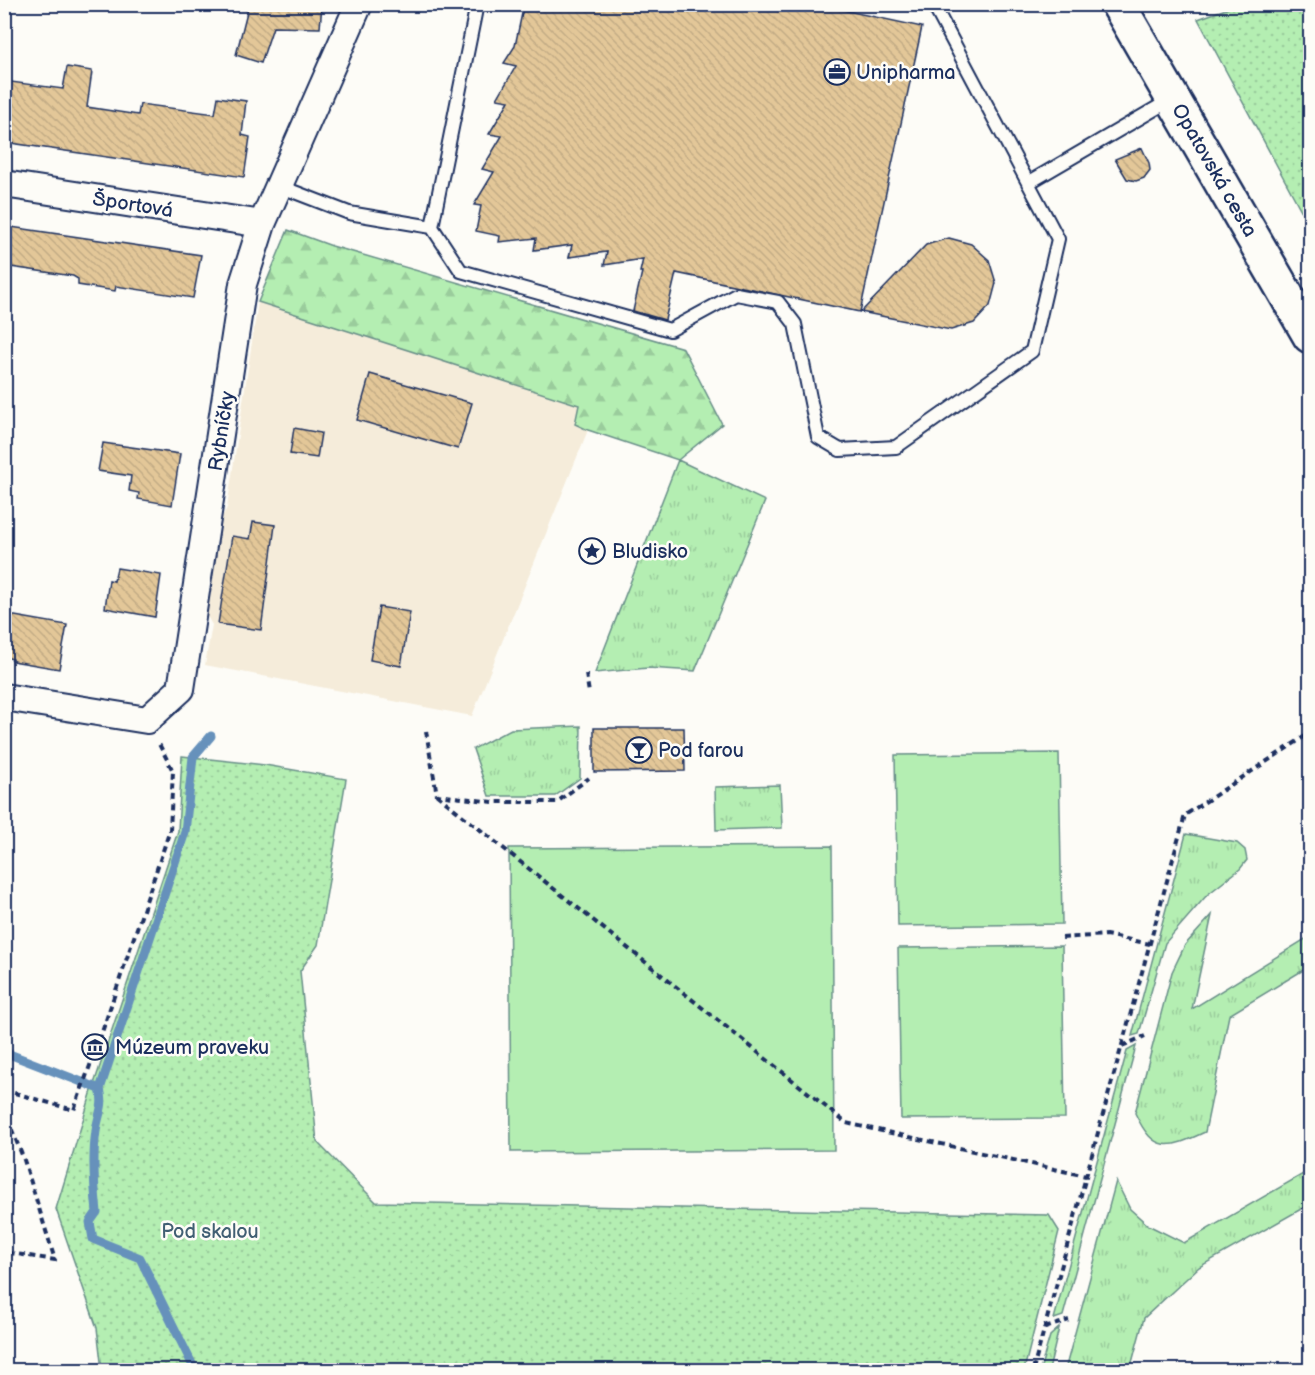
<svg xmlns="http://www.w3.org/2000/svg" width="1315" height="1375" viewBox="0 0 1315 1375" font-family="'Balsamiq Sans',sans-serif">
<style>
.built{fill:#f5ecda}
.grass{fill:url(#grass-tufts);stroke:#688e88;stroke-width:1.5}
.forest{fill:url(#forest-firs);stroke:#688e88;stroke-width:1.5}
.garden{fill:url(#garden-dots);stroke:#688e88;stroke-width:1.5}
.pitch{fill:#b4eeb2;stroke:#688e88;stroke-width:1.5}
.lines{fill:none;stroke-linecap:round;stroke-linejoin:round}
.stream{stroke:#6691bb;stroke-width:9}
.building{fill:url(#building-back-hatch);stroke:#1b2f5e;stroke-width:1.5}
.lane-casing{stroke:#1b2f5e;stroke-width:16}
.street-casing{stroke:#1b2f5e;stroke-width:30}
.secondary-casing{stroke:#1b2f5e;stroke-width:38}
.path{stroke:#1b2f5e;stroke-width:4;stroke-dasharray:6 4.5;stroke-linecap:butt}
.lane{stroke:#fdfcf7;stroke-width:12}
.street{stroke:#fdfcf7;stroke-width:26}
.secondary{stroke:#fdfcf7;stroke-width:33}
.labels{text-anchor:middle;stroke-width:5;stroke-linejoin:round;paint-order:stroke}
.poi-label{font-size:20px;fill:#1b2f5e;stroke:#fdfcf7;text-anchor:start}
.street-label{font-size:20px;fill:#1b2f5e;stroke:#fdfcf7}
.park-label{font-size:20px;fill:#415f73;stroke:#fdfcf7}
</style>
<defs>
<pattern id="grass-tufts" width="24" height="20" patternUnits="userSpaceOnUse" patternTransform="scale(1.5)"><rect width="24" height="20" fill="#b4eeb2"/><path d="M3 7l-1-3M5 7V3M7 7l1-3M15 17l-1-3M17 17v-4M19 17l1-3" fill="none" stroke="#9acc9c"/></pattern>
<pattern id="forest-firs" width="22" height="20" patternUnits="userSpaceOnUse" patternTransform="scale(1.5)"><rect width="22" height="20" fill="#b4eeb2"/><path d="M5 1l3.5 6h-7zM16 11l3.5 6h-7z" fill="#9acc9c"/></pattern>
<pattern id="garden-dots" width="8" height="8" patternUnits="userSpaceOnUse" patternTransform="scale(1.5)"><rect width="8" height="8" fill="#b4eeb2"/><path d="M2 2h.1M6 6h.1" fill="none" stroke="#9acc9c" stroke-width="1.8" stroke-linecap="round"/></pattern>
<pattern id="building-back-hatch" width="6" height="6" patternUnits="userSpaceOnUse" patternTransform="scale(1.5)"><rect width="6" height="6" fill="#e3c798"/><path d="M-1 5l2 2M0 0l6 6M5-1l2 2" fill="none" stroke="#c2ab85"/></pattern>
</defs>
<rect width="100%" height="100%" fill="#fdfcf7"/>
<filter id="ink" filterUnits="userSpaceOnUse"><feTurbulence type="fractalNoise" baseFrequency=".0167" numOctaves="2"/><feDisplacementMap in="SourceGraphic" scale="12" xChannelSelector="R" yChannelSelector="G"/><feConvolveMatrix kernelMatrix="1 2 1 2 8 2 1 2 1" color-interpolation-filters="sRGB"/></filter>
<g filter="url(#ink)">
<path class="built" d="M258 302 580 405 575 424 588 430 472 716 205 665 212 625 204 611 218 524 227 508Z"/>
<path class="grass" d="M678 460 765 501 695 671 648 668 595 673Z
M581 726 580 778 555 796H489L473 749 511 729Z
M780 785 782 828 716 830 715 787Z
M1186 834 1237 843 1245 850 1247 860 1240 869 1207 895 1165 943 1139 1034 1132 1036Z
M1212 915 1192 1009 1310 936V966L1229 1015 1205 1132C1169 1149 1154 1154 1135 1113L1172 972 1185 945Z
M1136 1046 1063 1316 1054 1319 1127 1051Z
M1310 1170V1204L1199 1267 1144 1318 1130 1370H1065L1116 1181 1130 1209 1148 1225 1184 1243Z
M1059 1328 1049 1370H1040L1050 1336Z"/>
<path class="forest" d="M288 230 332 246 683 348 722 424 678 460 588 430 575 424 579 405 258 302Z"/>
<path class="garden" d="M1237 5H1310V227L1198 19Z
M182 756 265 765 346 779 318 945 300 971 317 1142 376 1202 1049 1215 1059 1231 1024 1370H102L97 1328 56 1209 94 1084 178 831Z"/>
<path class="pitch" d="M1059 753 1062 924 898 926 895 755Z
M832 846 834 1150 511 1152 509 848Z
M1062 946 1065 1118 901 1119 898 948Z"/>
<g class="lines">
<path class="stream" d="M1177 5 1179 4
M4 1052 100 1089
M195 1370 140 1258 93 1239 90 1222 97 1212C94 1185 92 1158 96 1131 98 1114 105 1106 100 1089L185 832 193 757 211 736"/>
</g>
<path class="building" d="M249 4H322L320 28 273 27 261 63 236 55Z
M524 4H815L922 27 860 312 676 273 665 320 633 311 642 272H640L643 259 604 265 607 252 569 257 572 245 534 250 536 238 499 242 500 236 476 231 481 206 474 205 494 172 482 169 502 136 489 134 509 101 497 99 516 66 504 63 515 46Z
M67 67 92 71 87 107 138 115 140 104 215 114 218 97 246 101 242 135 250 137 244 177 4 142V81L63 89Z
M1142 148 1149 163 1150 170 1144 178 1136 181 1127 179 1115 159Z
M4 226 201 255 193 298 116 286 115 291 78 285V279L73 276 4 266Z
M949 238 971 244 989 260 996 283 990 306 974 323 951 330 861 312 926 245Z
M370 374 472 403 458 449 357 420Z
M294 428 321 433 317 458 290 454Z
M103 443 180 454 172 505 138 499 139 493 129 491 131 476 98 471Z
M253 522 275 525 261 630 218 624 232 536 250 539Z
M117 568 161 575 155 617 105 608 109 580 114 581Z
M379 607 410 612 401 666 370 660Z
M9 615 67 625 59 669 13 661V659L4 657V644Z
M594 728H684L685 771 594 772Z"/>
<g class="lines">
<g class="lane-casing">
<path id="lane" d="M477 4 432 227 461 271 670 330 736 294 778 302 795 324 818 437 840 450 896 447 1032 351 1058 239 933 4
M1028 183 1172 99
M279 186 349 213 432 227"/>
</g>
<g class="street-casing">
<path id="street" d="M4 184 262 224
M4 697 147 720 181 689 243 284 262 224 359 4"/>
</g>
<g class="secondary-casing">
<path id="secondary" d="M1118 4 1310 336"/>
</g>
<path class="path" d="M586 674 589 693
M426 731 437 795 494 802H557L589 778
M437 795 846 1123 1086 1176
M1062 938 1106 935 1150 944
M1122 1046 1145 1036
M4 1090 74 1110 101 1035 170 830 173 771 159 744
M4 1110 24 1160 55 1260 4 1252
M1045 1328 1069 1320
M1033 1370 1185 815 1310 733"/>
<use href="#lane" class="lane"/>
<use href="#street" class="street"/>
<use href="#secondary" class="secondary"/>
</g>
</g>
<defs>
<g id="office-ring" transform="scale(1.35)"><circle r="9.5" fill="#fdfcf7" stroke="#1b2f5e" stroke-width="1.5"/><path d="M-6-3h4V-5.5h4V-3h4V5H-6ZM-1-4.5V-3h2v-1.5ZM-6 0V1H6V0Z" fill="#1b2f5e"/></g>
<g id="sight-ring" transform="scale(1.35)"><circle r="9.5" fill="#fdfcf7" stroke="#1b2f5e" stroke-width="1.5"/><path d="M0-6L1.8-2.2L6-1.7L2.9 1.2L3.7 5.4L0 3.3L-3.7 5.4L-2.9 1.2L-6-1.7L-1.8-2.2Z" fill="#1b2f5e"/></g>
<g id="bar-ring" transform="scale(1.35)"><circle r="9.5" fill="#fdfcf7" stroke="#1b2f5e" stroke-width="1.5"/><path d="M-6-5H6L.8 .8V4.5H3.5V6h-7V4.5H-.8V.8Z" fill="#1b2f5e"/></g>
<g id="museum-ring" transform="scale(1.35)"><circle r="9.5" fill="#fdfcf7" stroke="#1b2f5e" stroke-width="1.5"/><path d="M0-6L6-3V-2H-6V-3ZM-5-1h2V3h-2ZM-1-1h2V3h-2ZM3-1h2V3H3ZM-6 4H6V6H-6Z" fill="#1b2f5e"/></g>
</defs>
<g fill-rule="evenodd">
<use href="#office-ring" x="837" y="72"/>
<use href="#sight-ring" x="592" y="551"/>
<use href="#bar-ring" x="639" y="750"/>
<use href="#museum-ring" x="95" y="1047"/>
</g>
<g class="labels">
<g class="poi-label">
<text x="856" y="79">Unipharma</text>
<text x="612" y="558">Bludisko</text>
<text x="658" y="757">Pod farou</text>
<text x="115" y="1054">Múzeum praveku</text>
</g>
<g class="street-label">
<text transform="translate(1215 170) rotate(60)" y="7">Opatovská cesta</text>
<text transform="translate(133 204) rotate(9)" y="7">Športová</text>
<text transform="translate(221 431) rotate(-81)" y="7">Rybníčky</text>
</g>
<g class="park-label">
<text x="210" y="1238">Pod skalou</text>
</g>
</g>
<rect width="1315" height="1375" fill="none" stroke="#fdfcf7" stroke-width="24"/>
<rect x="12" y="12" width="1291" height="1351" fill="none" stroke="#1b2f5e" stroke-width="2" filter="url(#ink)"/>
</svg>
